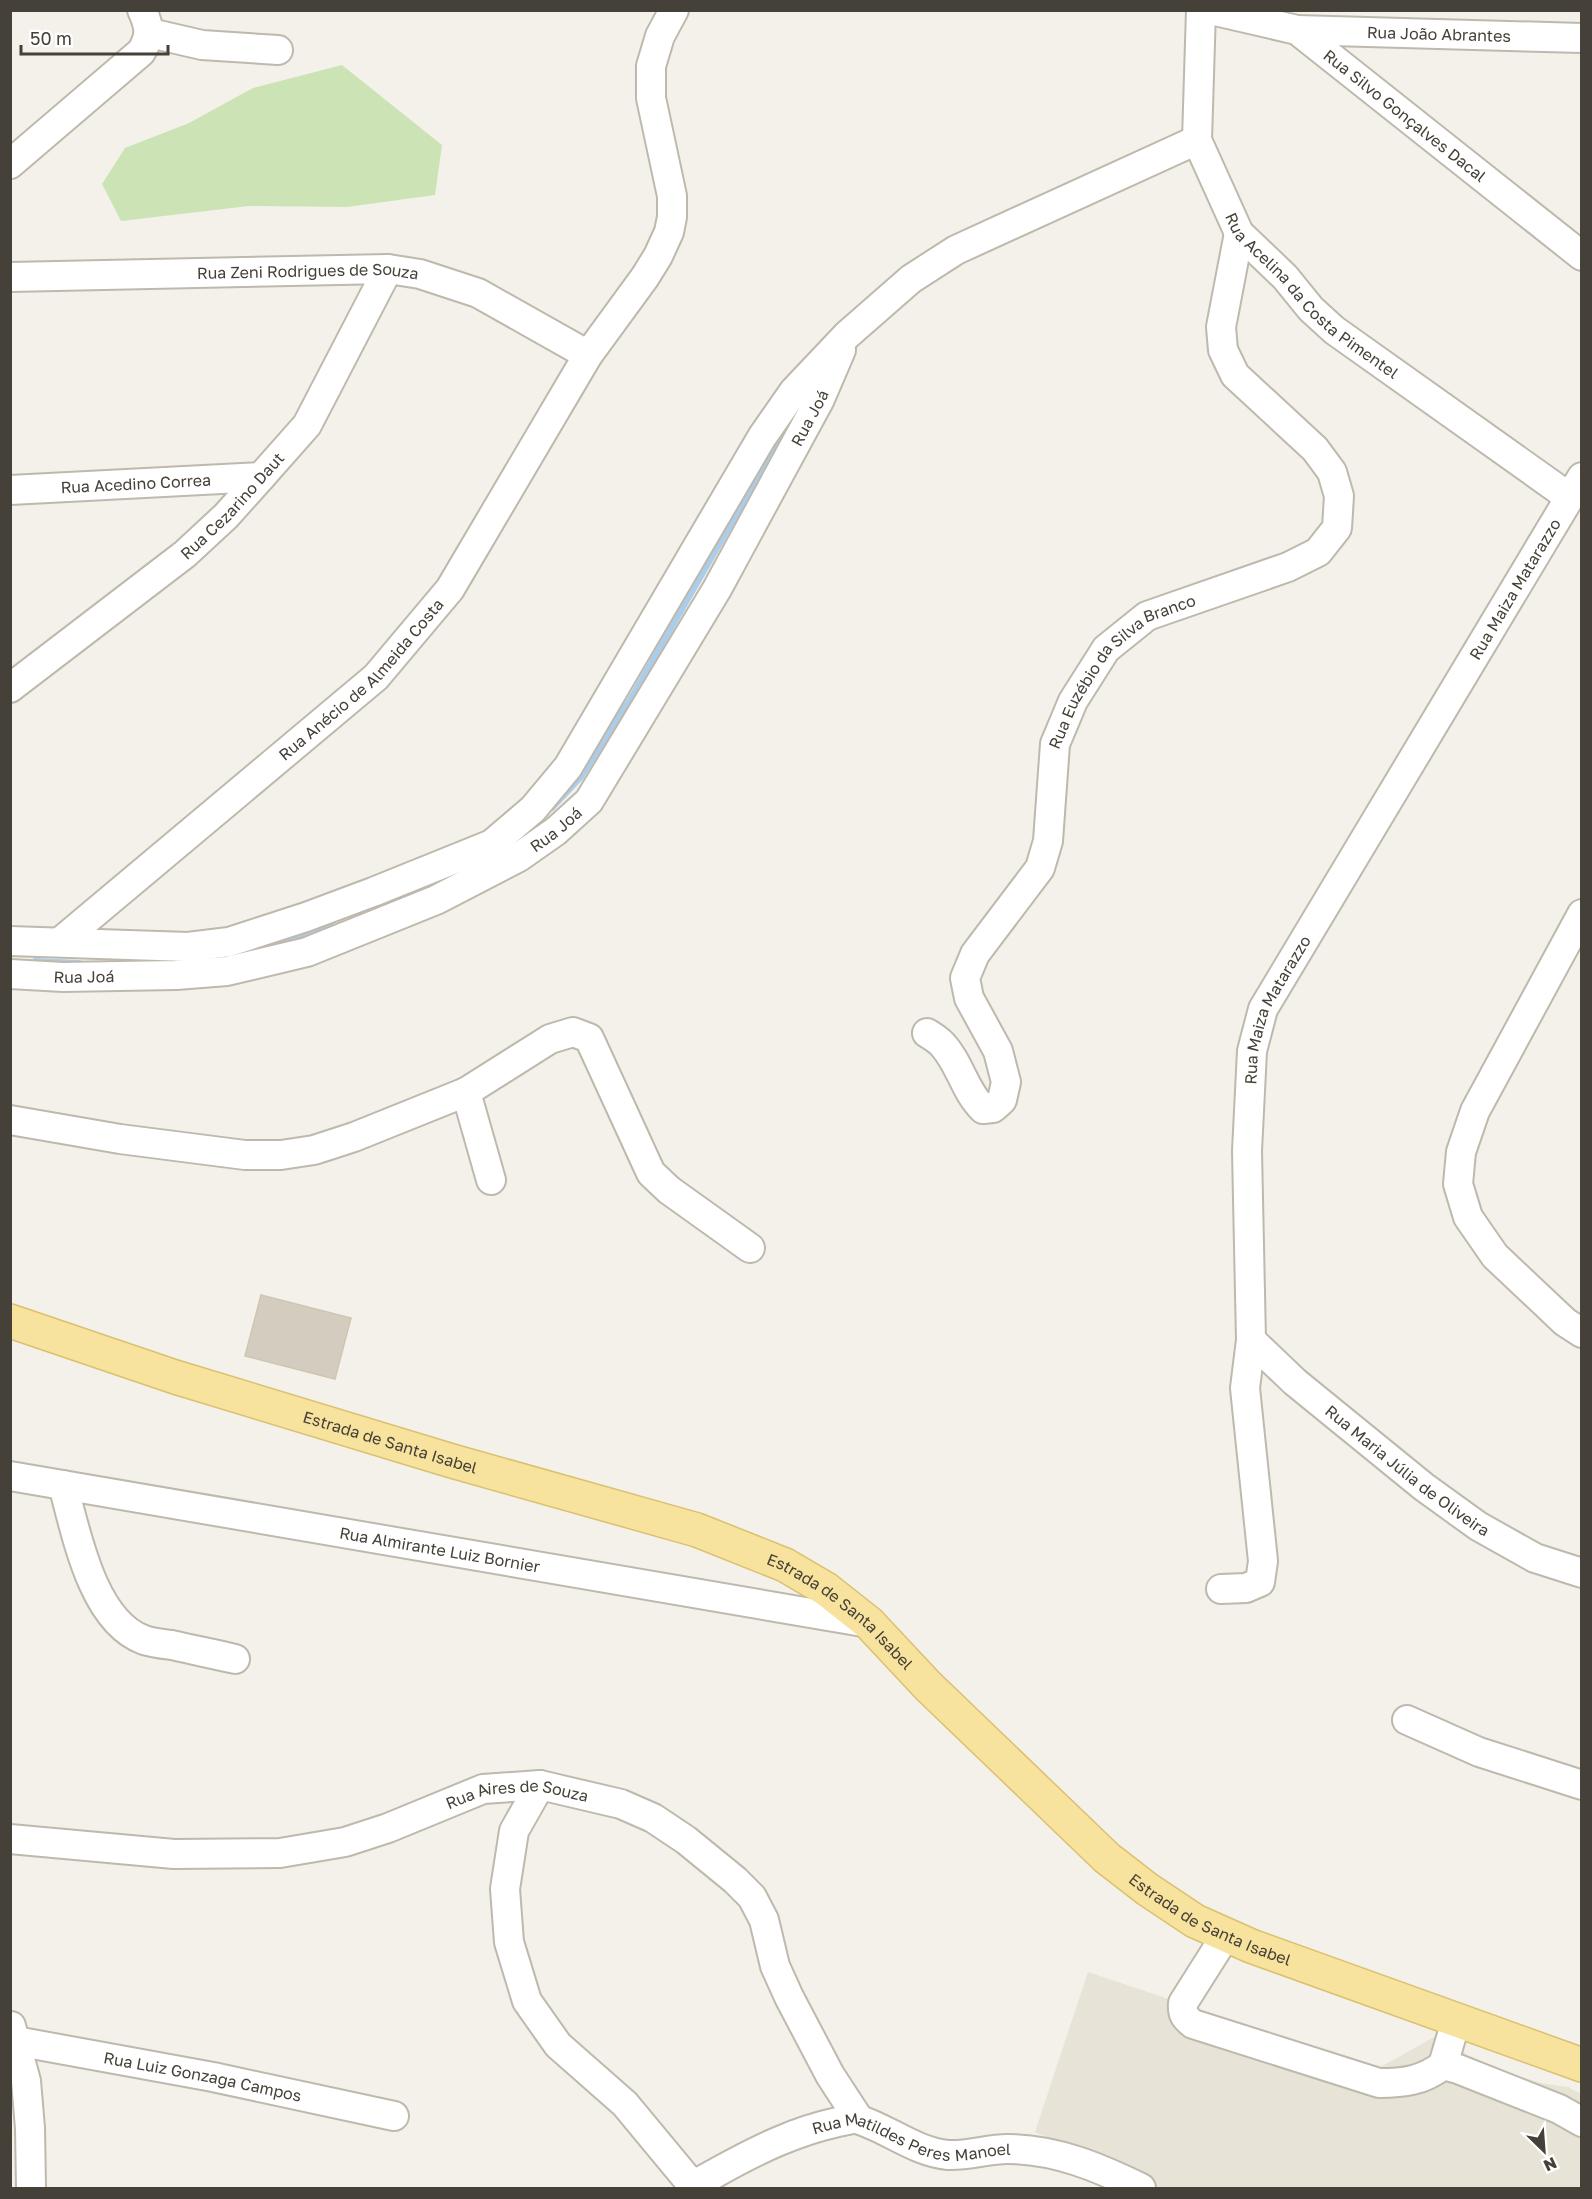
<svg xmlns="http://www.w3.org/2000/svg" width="1592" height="2199" viewBox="0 0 1592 2199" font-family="'Golos Text',sans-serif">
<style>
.residential{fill:#e7e3d7}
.green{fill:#cce4b5}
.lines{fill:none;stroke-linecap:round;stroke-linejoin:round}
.stream{stroke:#aacdeb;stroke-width:6}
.building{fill:#d4cdbf;stroke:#cec5b3;stroke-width:1.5}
.minor-casing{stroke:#beb9ac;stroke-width:32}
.major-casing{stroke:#dbc06f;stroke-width:36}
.minor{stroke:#fff;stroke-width:28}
.major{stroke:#f7e29e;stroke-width:33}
.labels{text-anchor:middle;stroke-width:4.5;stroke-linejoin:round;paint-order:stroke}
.street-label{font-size:16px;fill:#464138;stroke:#fff}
</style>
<rect width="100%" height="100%" fill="#f3f1e9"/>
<path class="residential" d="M1088 1972 1377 2069 1443 2032 1475 2063 1541 2083 1568 2087 1581 2094V2188H1156L1035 2132Z"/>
<path class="green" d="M342 65 442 145 435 195 347 207 249 206 121 221 102 184 125 148 189 123 253 88Z"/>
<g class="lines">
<path class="stream" d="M552 808 581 777 634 693 791 419
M517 841 539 822
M363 914 443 881
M252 949 332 927
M35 961 79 963"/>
</g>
<path class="building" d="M261 1295 351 1318 335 1379 245 1356Z"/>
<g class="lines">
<g class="minor-casing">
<g id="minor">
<path id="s1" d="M1201 10 1197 140 1239 233 1285 277 1311 309 1334 330 1569 497"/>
<path id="s2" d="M1211 10 1297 30 1582 256"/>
<path id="s3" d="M1297 30 1582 38"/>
<path d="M150 33 202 45 278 50"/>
<path d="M10 164 141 52C151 36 150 27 142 10"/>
<path id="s4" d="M10 277 388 269 420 274 478 293 588 355"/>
<path id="s5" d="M10 490 261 477"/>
<path id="s6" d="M10 688 185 554 226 516 261 477 307 425 388 269"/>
<path d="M1582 914 1475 1111 1461 1152 1458 1184 1468 1217 1495 1256 1565 1322 1582 1333"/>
<path d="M10 941 188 947 229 942 306 917 373 892 492 844 533 809 568 767 762 437 794 391 847 335 911 279 956 250 1197 140"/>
<path id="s7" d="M60 942 376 677 450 589 588 355 645 277 658 256 669 232 672 217V196L651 98V66L660 36 674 10"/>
<path id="s8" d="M10 974 63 977 176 975 227 971 307 952 436 900 519 857 556 831 589 801 717 589 820 399 841 350"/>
<path id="s9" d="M927 1033C932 1036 938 1040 942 1044 960 1063 964 1090 983 1109L993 1108 1002 1100 1006 1082 998 1051 969 998 965 978 975 954 1040 868 1048 841 1055 744 1073 701 1106 649 1147 616 1288 567 1318 552 1337 528 1339 496 1332 472 1315 449 1235 375 1223 350 1221 327 1239 233"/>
<path d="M466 1092 491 1180"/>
<path d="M10 1120 120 1139 245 1155H281L314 1150 354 1137 466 1092 550 1039 573 1032 589 1038 651 1173 669 1190 750 1248"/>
<path id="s10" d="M1251 1340 1295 1382 1424 1487 1478 1526 1535 1558 1582 1573"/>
<path id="s11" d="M10 1476 869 1623"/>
<path d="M63 1485C76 1532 92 1621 144 1640 153 1643 163 1644 172 1645 193 1650 214 1654 235 1659"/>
<path id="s12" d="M1221 1589 1246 1588 1260 1582 1263 1561 1245 1388 1251 1340 1247 1151 1252 1051 1263 1009 1582 477"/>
<path d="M1407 1720 1479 1752 1582 1785"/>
<path d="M540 1785 514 1831 505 1889 509 1942 527 2001 558 2045 625 2104 693 2186"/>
<path id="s13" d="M10 1839 174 1854 280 1853 345 1842 388 1828 483 1789 540 1785 621 1804 653 1818 686 1840 735 1880 752 1897 764 1920 775 1966 789 1997 830 2075 858 2118"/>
<path d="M1226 1935 1183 2003C1182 2014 1185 2018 1193 2024L1379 2083C1403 2083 1423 2081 1443 2065L1458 2069 1559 2109 1582 2122"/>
<path d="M11 2026 26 2081 30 2128 31 2188"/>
<path id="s14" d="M10 2040 213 2077 394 2116"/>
<path d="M1443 2065 1456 2021"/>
<path id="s15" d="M690 2188C699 2181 711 2176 721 2170 759 2149 796 2131 838 2122 845 2121 854 2117 860 2120 890 2130 916 2152 948 2155 968 2156 988 2149 1007 2149 1055 2149 1098 2167 1141 2188"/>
</g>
</g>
<g class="major-casing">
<g id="major">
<path id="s16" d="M10 1321 175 1377 452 1461 697 1530 785 1565 826 1589 869 1623 928 1686 1107 1858 1147 1889 1195 1921 1251 1946 1582 2065"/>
</g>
</g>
<use href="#minor" class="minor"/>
<use href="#major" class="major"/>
</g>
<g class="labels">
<g class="street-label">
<text dy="6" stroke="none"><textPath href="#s3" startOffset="142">Rua João Abrantes</textPath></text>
<text dy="6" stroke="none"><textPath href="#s2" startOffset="226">Rua Silvo Gonçalves Dacal</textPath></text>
<text dy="6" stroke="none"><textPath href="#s4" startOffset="298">Rua Zeni Rodrigues de Souza</textPath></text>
<text dy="6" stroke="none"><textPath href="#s1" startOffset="328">Rua Acelina da Costa Pimentel</textPath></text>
<text dy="6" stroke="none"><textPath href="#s8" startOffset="1064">Rua Joá</textPath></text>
<text dy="6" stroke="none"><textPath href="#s5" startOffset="126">Rua Acedino Correa</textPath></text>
<text dy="6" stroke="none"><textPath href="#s6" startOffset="288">Rua Cezarino Daut</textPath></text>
<text dy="6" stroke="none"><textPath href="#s12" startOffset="1106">Rua Maiza Matarazzo</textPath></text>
<text dy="6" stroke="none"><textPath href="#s9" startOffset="612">Rua Euzébio da Silva Branco</textPath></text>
<text dy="6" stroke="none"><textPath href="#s7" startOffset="400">Rua Anécio de Almeida Costa</textPath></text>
<text dy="6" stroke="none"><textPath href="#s8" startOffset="578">Rua Joá</textPath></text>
<text dy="6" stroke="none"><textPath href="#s8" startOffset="74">Rua Joá</textPath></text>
<text dy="6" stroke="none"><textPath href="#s12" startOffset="620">Rua Maiza Matarazzo</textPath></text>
<text dy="6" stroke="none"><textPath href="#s16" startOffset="399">Estrada de Santa Isabel</textPath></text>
<text dy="6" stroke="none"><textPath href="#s10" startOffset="204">Rua Maria Júlia de Oliveira</textPath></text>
<text dy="6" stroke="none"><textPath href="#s11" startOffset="436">Rua Almirante Luiz Bornier</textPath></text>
<text dy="6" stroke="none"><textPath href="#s16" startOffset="885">Estrada de Santa Isabel</textPath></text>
<text dy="6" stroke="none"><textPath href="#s13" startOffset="518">Rua Aires de Souza</textPath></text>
<text dy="6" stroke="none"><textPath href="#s16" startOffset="1371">Estrada de Santa Isabel</textPath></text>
<text dy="6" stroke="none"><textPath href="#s14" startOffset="196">Rua Luiz Gonzaga Campos</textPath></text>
<text dy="6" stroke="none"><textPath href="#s15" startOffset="240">Rua Matildes Peres Manoel</textPath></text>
</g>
</g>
<rect width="1592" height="2199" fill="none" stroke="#464138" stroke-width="24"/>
<g transform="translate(1544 2151) rotate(155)" stroke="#ffffff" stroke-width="4.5" paint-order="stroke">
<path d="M0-4.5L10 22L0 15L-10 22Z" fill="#464138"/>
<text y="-9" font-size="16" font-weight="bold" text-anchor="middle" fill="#464138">N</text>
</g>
<path d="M21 45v9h147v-9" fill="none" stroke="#464138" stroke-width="3"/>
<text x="30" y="45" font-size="18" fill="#464138" stroke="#ffffff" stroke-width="4.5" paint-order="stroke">50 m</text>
</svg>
